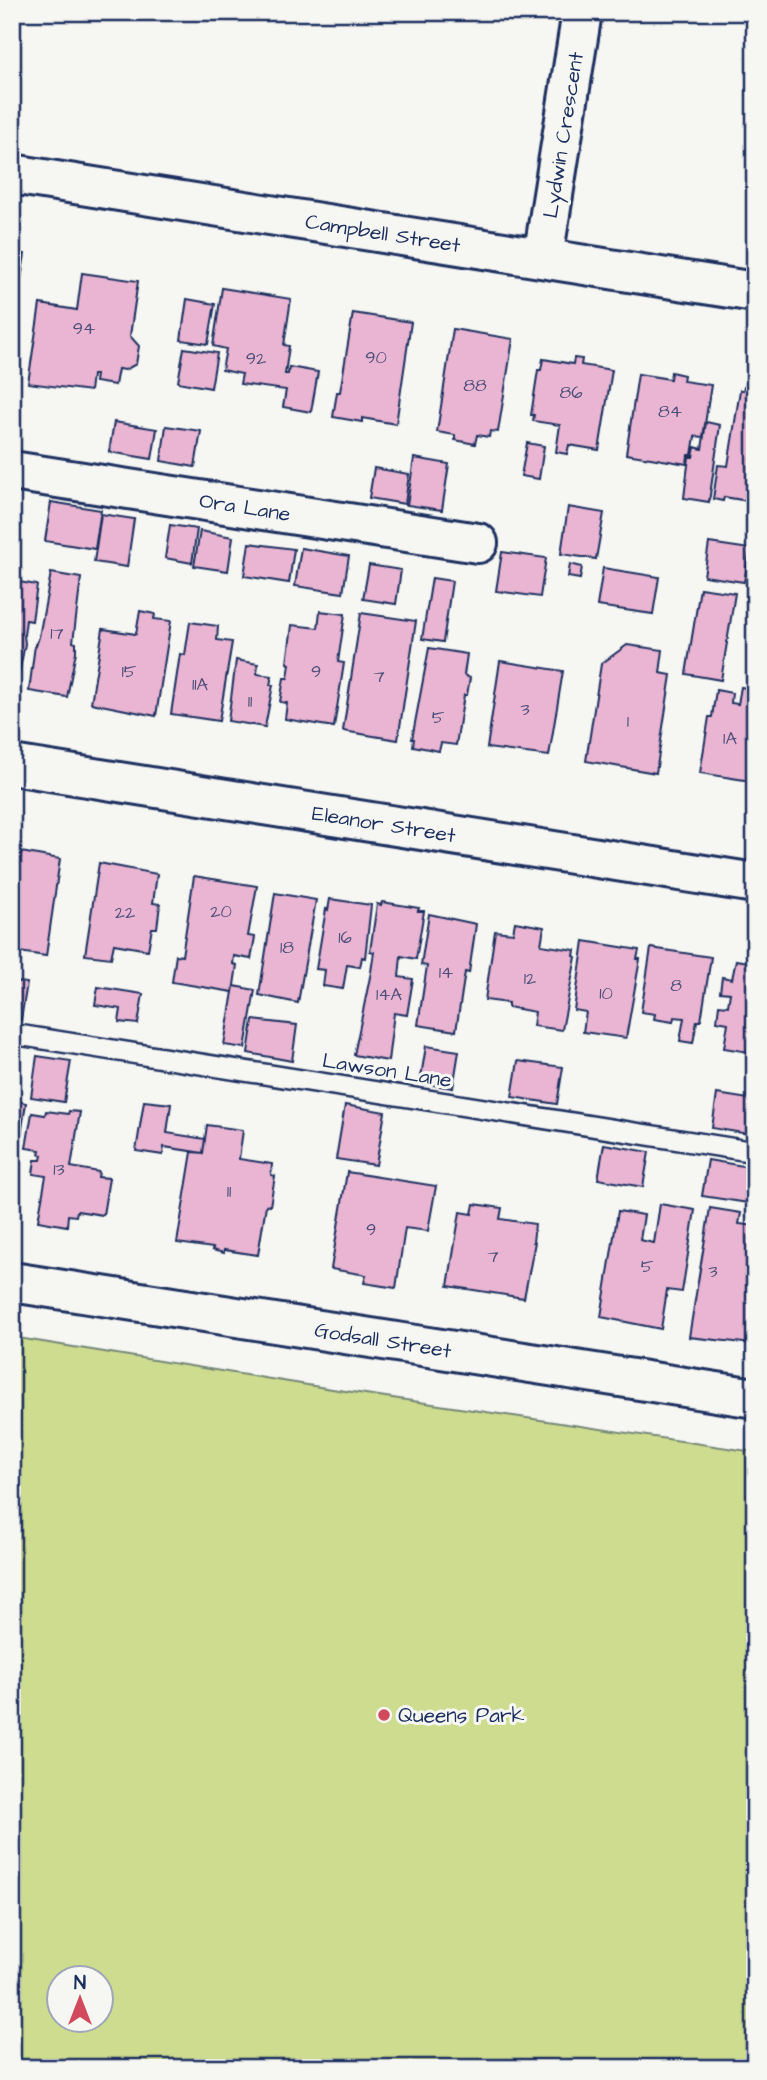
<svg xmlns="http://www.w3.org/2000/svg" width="767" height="2080" viewBox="0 0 767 2080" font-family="'Architects Daughter',sans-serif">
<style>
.green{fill:#cedc8f;stroke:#748676;stroke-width:2;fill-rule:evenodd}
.building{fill:#e9b5d2;stroke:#1b2f5e;stroke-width:2}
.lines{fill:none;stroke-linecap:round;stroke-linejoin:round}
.lane-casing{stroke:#1b2f5e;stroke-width:24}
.street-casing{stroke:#1b2f5e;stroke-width:44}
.lane{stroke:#f6f6f2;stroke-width:19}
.street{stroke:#f6f6f2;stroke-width:38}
.poi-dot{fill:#d1495b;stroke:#f6f6f2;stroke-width:2.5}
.labels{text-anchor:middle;stroke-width:6;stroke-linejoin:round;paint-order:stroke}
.number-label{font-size:18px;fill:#4e507b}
.street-label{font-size:21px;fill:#1b2f5e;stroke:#f6f6f2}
.poi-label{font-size:21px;fill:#1b2f5e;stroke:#f6f6f2;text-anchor:start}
</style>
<rect width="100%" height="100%" fill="#f6f6f2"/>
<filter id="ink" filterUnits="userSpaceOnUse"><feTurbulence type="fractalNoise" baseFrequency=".0143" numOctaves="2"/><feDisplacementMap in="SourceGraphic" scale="14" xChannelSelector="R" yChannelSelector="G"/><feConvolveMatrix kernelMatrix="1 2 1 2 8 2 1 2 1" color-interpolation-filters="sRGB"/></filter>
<g filter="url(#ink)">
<path class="green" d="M12 1337 332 1389 755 1452V2068H12ZM60 1979H102V2021H60Z"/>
<path class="building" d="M12 252 25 254 12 335Z
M82 273 138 281 130 336 139 346 136 364 125 370 118 369 115 385 95 382 96 375H92L90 391 28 383 40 304 77 310Z
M222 288 291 299 284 345 289 346 285 374H288L289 367 318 372 311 412 283 407 286 390 240 384 242 374 222 370 226 349 213 346Z
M187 299 215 304 208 344 181 340Z
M353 313 411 322 396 424 362 418V422L333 417 337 392H340Z
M453 329 513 339 498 432 490 431 489 437 477 435 475 444 455 440V435L437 432Z
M184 348 217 353 211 388 178 382Z
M574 358 582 359 581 365 612 370 599 450 569 445 567 454 556 452 560 425 533 421 534 415H531L538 370H541L543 359 573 364Z
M671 372 684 375 683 381 711 385 703 437 695 436 692 455H688L687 464 626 454 638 374 670 379Z
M744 387 755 389V468L748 501 724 497 723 501 713 499 718 465 728 466 740 390H743Z
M114 422 157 429 152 459 109 452Z
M706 422 720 425 709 502 684 498 689 457H693L695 447 702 449Z
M166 426 201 431 195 467 161 461Z
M527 443 544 446 539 479 521 476Z
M414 458 449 464 442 510 407 505Z
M374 468 409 474 405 504 369 498Z
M51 502 101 510 95 549 45 541Z
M568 507 604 513 596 559 561 554Z
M101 514 134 519 127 567 94 562Z
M170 525 197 529 192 563 165 558Z
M200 531 233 537 228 571 194 566Z
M249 543 294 549 289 583 244 576Z
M709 543 750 549 744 582 704 576Z
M301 548 349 556 343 593 295 586Z
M502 552 546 558 540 597 496 591Z
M570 564 582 567 580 579 568 577Z
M369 565 401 570 396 604 363 599Z
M603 568 659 577 653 614 597 606Z
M51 573 81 578 73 642 76 643V652L67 697 29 691 35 645 36 646 39 637Z
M432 578 452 581 443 642 422 639Z
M19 582 37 585 32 621 26 620 24 635 25 644 16 689H12V609H15Z
M700 588 735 593 721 680 686 674Z
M140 611 155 614 154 619 171 621 156 716 91 703 103 629 136 634Z
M320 611 345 614 338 662 344 663 334 727 285 719 287 703 280 702 284 678H288L290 664 287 663 292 625 318 628Z
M361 613 416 621 398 740 343 731Z
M190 622 218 626 217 640 232 642 219 721 171 714 180 654 185 655Z
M627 645 663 650 660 673 671 675 656 773 586 761 601 664Z
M429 648 467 654 464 675 470 678 467 695H464L456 745 441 743 439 751 413 746 414 739H412Z
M236 660 258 664 257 674 272 676 270 685H273L265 727 228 721Z
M500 661 563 671 549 756 487 748Z
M741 687 755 689V759L751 781 700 773 709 717H712L716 690 732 693 731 703 738 704Z
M21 852 60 859 46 956 12 951V891L17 859 20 860Z
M99 863 157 874 153 903 160 904 157 928H152L148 950 114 944 111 958 85 955Z
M194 876 257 886 248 936 255 937 251 959 234 956 233 964 237 965 233 992 172 982 176 955 182 956Z
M275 893 316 900 298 1003 259 995Z
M330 899 371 905 365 958 362 957 360 967 347 965 343 989 323 986 325 970 316 969 326 909 328 910Z
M382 902 419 908 418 911H424L416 959 401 956 399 977 413 979 407 1015 394 1013 388 1061 354 1055 371 972 374 952 370 951 377 904 381 905Z
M429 914 476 924 469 973 465 972 456 1031 418 1025 427 966 421 965Z
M515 922 544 927 541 945 575 950 574 956 576 957 562 1030 533 1026 535 1012 508 1007V1003L485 1000 495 931 513 933Z
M584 941 639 950 637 959H640L626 1038 583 1032 586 1012 574 1010Z
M651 948 711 957 701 1021H697L693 1043 680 1041 684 1018 674 1017 673 1022 654 1019 655 1014 641 1012Z
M736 960 755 963V1053L724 1048 728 1023 717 1021 719 1005 728 1006 730 993 720 992 722 977 732 979Z
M12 981 27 983 21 1020 12 1019Z
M234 986 255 990 245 1048 224 1045Z
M98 987 143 994 138 1024 119 1022 121 1009 95 1005Z
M253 1020 297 1025 292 1061 248 1053Z
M426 1046 459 1051 453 1088 420 1083Z
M37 1056 71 1061 64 1102 31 1097Z
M518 1061 563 1067 557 1104 512 1097Z
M717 1094 755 1100V1135L712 1128Z
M12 1100 26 1103 12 1192Z
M144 1101 171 1104 167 1133 205 1139 203 1153 164 1147 163 1155 136 1151Z
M345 1105 385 1112 376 1165 336 1159Z
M46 1111 68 1114 69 1111 80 1112 71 1167 99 1172 98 1177 109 1178 103 1215 77 1211 76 1216 68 1215 67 1226 38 1221 46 1176 33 1174 35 1160H41L42 1155 39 1154 40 1150 26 1148 32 1113 45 1115Z
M207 1125 243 1130 239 1159 272 1164 271 1175 275 1176 270 1206 266 1205 258 1255 224 1250V1253L212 1250 213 1248 177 1243 192 1152 203 1153Z
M604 1144 649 1152 643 1187 598 1179Z
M708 1160 755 1168V1204L702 1196Z
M347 1172 436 1186 428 1231 405 1228 396 1288 364 1283 366 1275 331 1269Z
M474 1204 502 1208 500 1219 535 1224 533 1242H535L524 1298 448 1286 460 1212 472 1214Z
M660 1204 695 1210 682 1292 667 1290 661 1329 601 1317 618 1211 644 1215 640 1240 654 1243Z
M710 1208 741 1213 739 1224 755 1226V1331L753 1344 689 1337Z"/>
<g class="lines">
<g class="lane-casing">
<path id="lane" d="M12 1034 755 1152"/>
</g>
<g class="street-casing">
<path id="street" d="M12 174 755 292
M543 258 582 12
M12 471 478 543
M12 765 755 883
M12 1282 755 1398"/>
</g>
<use href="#lane" class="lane"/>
<use href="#street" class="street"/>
</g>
</g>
<circle class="poi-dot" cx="384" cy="1715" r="7"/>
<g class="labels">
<g class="number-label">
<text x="84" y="334">94</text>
<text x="376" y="363">90</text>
<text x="256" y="364">92</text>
<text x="475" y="391">88</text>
<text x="571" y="398">86</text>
<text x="670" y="417">84</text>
<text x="57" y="639">17</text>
<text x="129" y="677">15</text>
<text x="316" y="677">9</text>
<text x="379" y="682">7</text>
<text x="200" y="690">11A</text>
<text x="250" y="707">11</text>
<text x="525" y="715">3</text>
<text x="438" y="723">5</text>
<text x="628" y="727">1</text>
<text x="730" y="744">1A</text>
<text x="221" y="917">20</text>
<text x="125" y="918">22</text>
<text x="345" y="943">16</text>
<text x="287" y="953">18</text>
<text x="446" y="978">14</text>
<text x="530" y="984">12</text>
<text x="676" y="991">8</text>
<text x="606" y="999">10</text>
<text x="389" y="1000">14A</text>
<text x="59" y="1175">13</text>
<text x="229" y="1197">11</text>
<text x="371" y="1235">9</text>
<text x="493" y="1262">7</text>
<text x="647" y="1272">5</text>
<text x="713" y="1277">3</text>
</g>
<g class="street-label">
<text transform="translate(563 135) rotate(-81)" y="7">Lydwin Crescent</text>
<text transform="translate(383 233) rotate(9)" y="7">Campbell Street</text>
<text transform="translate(245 507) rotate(9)" y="7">Ora Lane</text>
<text transform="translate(384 824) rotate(9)" y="7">Eleanor Street</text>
<text transform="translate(387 1070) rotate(9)" y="7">Lawson Lane</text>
<text transform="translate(383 1340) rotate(9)" y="7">Godsall Street</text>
</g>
<g class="poi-label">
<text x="398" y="1722">Queens Park</text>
</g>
</g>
<rect width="767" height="2080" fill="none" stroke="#f6f6f2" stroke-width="42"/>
<rect x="21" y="21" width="725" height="2038" fill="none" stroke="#1b2f5e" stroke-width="2.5" filter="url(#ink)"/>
<g transform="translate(80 1999)"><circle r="33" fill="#f6f6f2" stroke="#9ea6b7" stroke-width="2"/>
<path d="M0-5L12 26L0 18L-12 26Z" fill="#d1495b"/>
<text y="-10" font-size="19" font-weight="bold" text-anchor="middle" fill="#1b2f5e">N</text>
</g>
</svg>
